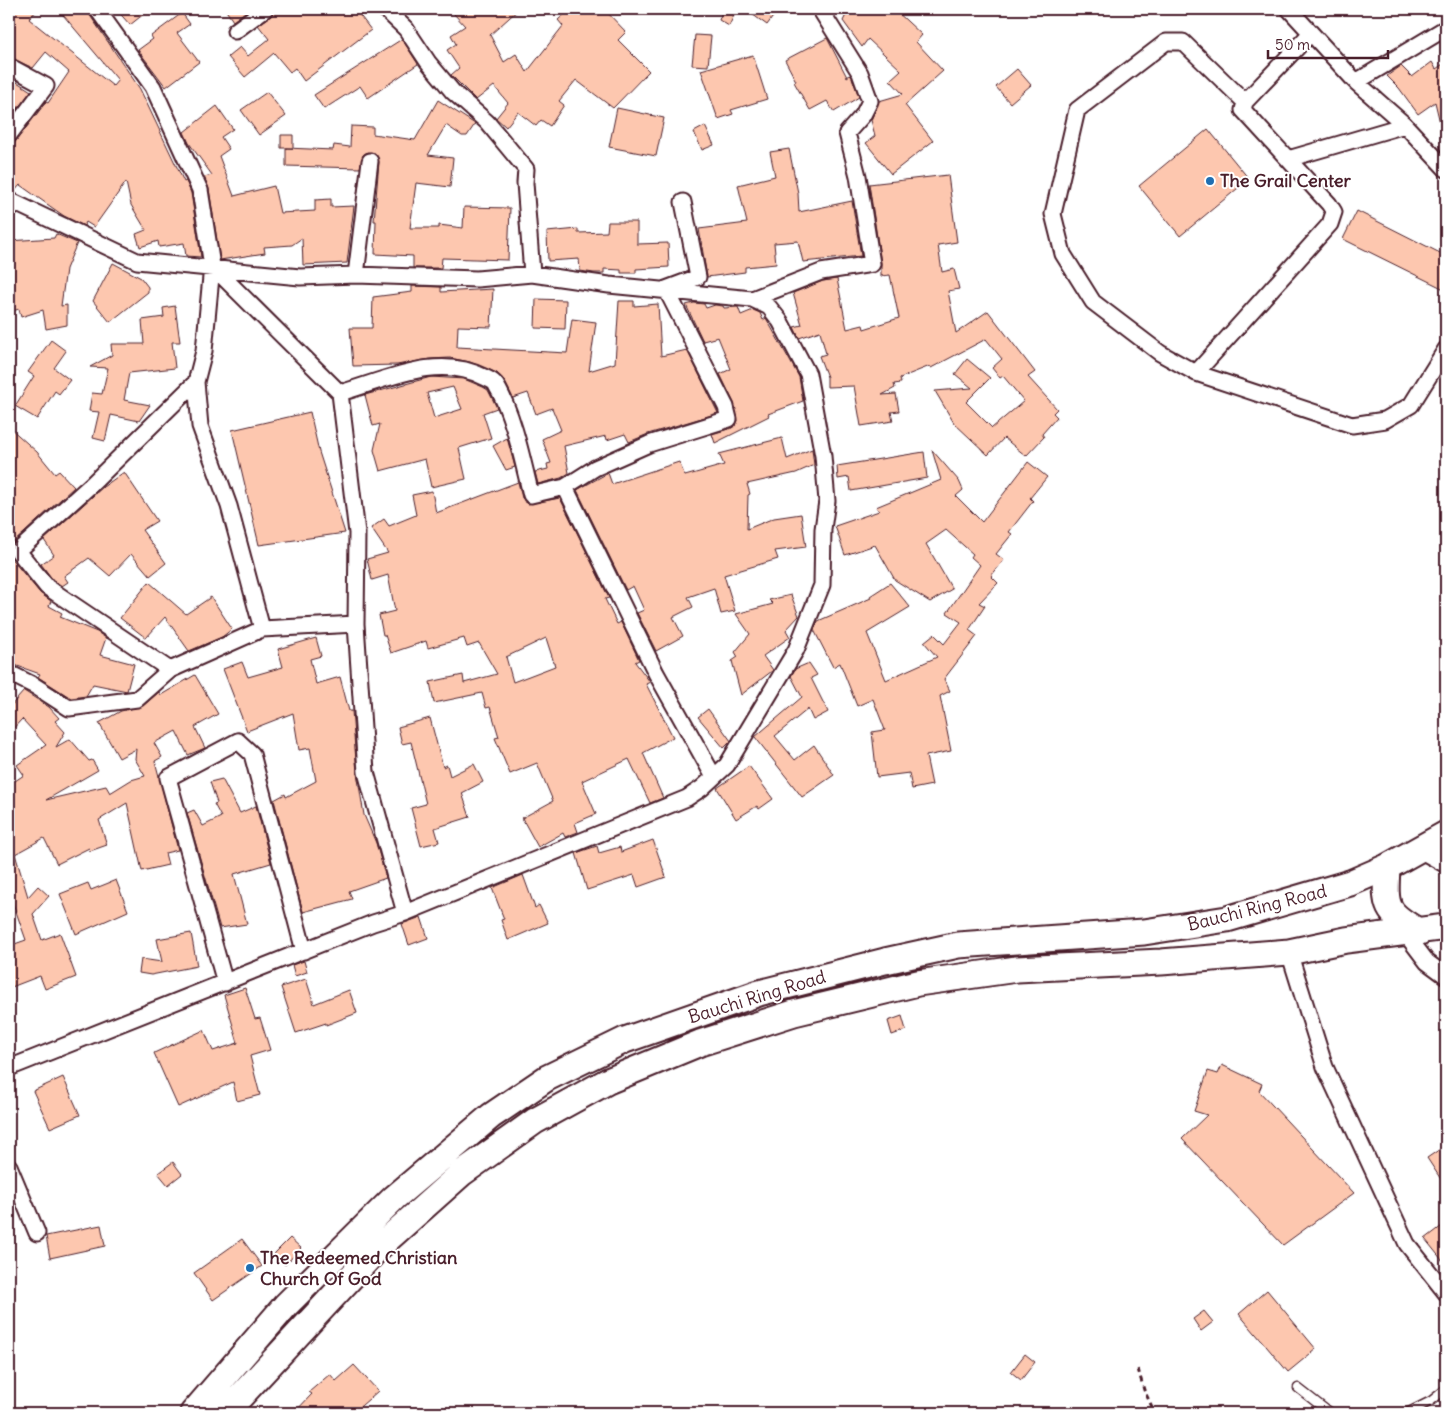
<svg xmlns="http://www.w3.org/2000/svg" width="1455" height="1422" viewBox="0 0 1455 1422" font-family="Delius,sans-serif">
<style>
.building{fill:#fdc7af;stroke:#4a1f2b;fill-rule:evenodd}
.lines{fill:none;stroke-linecap:round;stroke-linejoin:round}
.lane-casing{stroke:#4a1f2b;stroke-width:11}
.street-casing{stroke:#4a1f2b;stroke-width:19}
.secondary-casing{stroke:#4a1f2b;stroke-width:26}
.primary-casing{stroke:#4a1f2b;stroke-width:29}
.path{stroke:#4a1f2b;stroke-width:3;stroke-dasharray:5 4;stroke-linecap:butt}
.lane{stroke:#fff;stroke-width:8}
.street{stroke:#fff;stroke-width:15}
.secondary{stroke:#fff;stroke-width:22}
.primary{stroke:#fff;stroke-width:25}
.poi-dot{fill:#1f6fb2;stroke:#fff;stroke-width:2}
.labels{text-anchor:middle;stroke-width:4;stroke-linejoin:round;paint-order:stroke}
.poi-label{font-size:18px;font-weight:bold;fill:#4a1f2b;stroke:#fff;text-anchor:start}
.street-label{font-size:18px;fill:#4a1f2b;stroke:#fff}
</style>
<rect width="100%" height="100%" fill="#fff"/>
<filter id="ink" filterUnits="userSpaceOnUse"><feTurbulence type="fractalNoise" baseFrequency=".02" numOctaves="2"/><feDisplacementMap in="SourceGraphic" scale="10" xChannelSelector="R" yChannelSelector="G"/><feConvolveMatrix kernelMatrix="1 2 1 2 8 2 1 2 1" color-interpolation-filters="sRGB"/></filter>
<g filter="url(#ink)">
<path class="building" d="M9 9H38L29 19 113 86 118 80 58 9H88L89 14 140 89 184 182 186 181 191 193 201 257 186 256 184 243 159 247 158 241 140 247 136 234 146 230 131 205 126 182 94 227 86 222 84 226 64 216 20 185 14 192 9 191V150L46 102 48 103 69 72 46 52 33 68 9 57Z
M116 9H150L130 25Z
M225 9H249L233 21Z
M274 9H355L371 30 304 81 295 68 290 72 274 53 245 77 228 57 240 47 248 56 269 39 258 25 271 16Z
M461 9H519L490 35 504 62 516 54 527 72 563 26 558 20 570 9H604L626 32 618 40 649 71 613 108 576 80 559 101 564 105 550 126 541 120 536 126 518 112 506 127 496 118 508 103 494 86 476 100 451 75 459 68 447 50 456 44 451 35 465 26 454 14Z
M723 9H737L729 26 719 20Z
M745 9H768L775 14 767 25Z
M849 9H894L922 35 916 42 943 71 905 105 933 141 891 174 866 143 875 136 871 120 879 101 903 94 890 80 901 70 868 39 862 47 843 21Z
M182 13 190 24 177 33 199 62 166 87 138 50 153 39 151 36Z
M695 35 711 36 708 66 692 65Z
M827 38 847 77 850 75 852 77 859 97 834 112 827 101 810 110 794 82 796 81 785 60Z
M402 39 418 64 368 98 360 86 324 109 314 95Z
M753 55 767 99 731 110 733 114 718 119 701 70Z
M1432 62 1436 69 1446 62V126L1441 127 1435 102 1418 114 1399 88 1387 76 1401 66 1412 77Z
M1017 69 1031 85 1010 103 996 87Z
M9 77 31 91 9 120Z
M267 92 286 116 259 135 241 110Z
M438 100 475 124 467 136H462L446 125 428 155 453 158 450 187 416 183 410 228H439V225L463 228 464 207 510 208 508 260 442 258 441 268H413V256L375 254 376 221H374L379 162 375 153 367 152 363 155 360 168 286 166V148L333 150 334 145 350 147 351 126 373 127V134L415 140Z
M217 106 233 129 221 137 229 149 219 156 234 196 274 186 280 213 315 211V200L331 199V207L354 206 347 263 303 265 302 238 292 245 264 247 265 253 220 260 209 189 204 177 212 175 189 143 184 132Z
M617 108 664 118 656 156 609 147Z
M705 126 714 145 702 150 694 132Z
M1208 129 1249 179 1180 236 1139 186Z
M281 135H293V148H281Z
M789 149 798 193 799 212 852 201 861 256 803 262 798 241 774 243 776 264 745 267V272L707 277 699 229 747 223 738 185 775 176 770 152Z
M948 175 957 242 938 245 942 272 954 269 959 289 948 291 956 333 988 311 1035 372 1028 377 1057 409 1053 413 1057 417 1042 434 1044 437 1026 456 1004 438 988 455 954 423 935 391 972 388 955 374 967 359 990 378 966 402 992 428 1024 401 1003 376 1000 378 992 368 1002 359 986 339 931 368 930 366 900 378 901 383 894 384 895 388 882 395 896 394 899 411 891 412 893 421 861 426 854 386 827 387V377L819 356 826 354 820 331 799 338 794 327 802 325 793 293 823 281 837 279 847 329 863 325 864 329 899 318 890 275 881 276V263L869 184Z
M1357 211 1446 256V290L1343 239Z
M608 222H637V244L668 243 669 267 636 269V273H621V270L604 269V273H594L580 271 579 259 548 261 547 232 578 229V233L607 232Z
M56 234 77 243 66 269 61 306 67 305V325L46 329 43 310 21 317 19 309 9 312V241L54 238Z
M113 263 141 278 148 287V292L110 322 93 301Z
M412 286 441 287V292L493 289 491 327 458 326 457 347 567 353 572 319 596 322 589 371 615 363 619 301H634V306L658 304 661 356 687 350 718 413 648 434 629 442 625 434 607 440 606 436 564 446 569 473 561 478 538 484 535 472 548 469 547 464 551 463 542 439 561 430 552 408 536 414 528 393 513 398 504 380 497 373 470 362 450 358 429 359 397 365 353 366 350 328H372L373 297 412 292Z
M536 299 566 300 565 329 535 328Z
M694 303 704 304 706 308 715 305 723 306 724 308 738 307 741 315 753 310 760 313 763 320 766 318 799 377 803 401 768 414 769 416 715 443 712 434 732 428 738 421 734 403 720 374 731 369 718 337 703 341 686 305Z
M175 306 180 342H172L175 368 129 373 124 400 150 405 139 421 111 415 105 441 93 438 99 412 89 411 92 393 102 394 108 368 90 367 112 355 111 344H144L142 320 164 317 163 308Z
M51 340 66 351 54 368 70 380 59 394 55 391 37 419 15 406 34 376 28 372Z
M431 377 464 379 483 387 488 390 497 408 483 413 491 438 459 448 466 479 431 487 425 459 380 471 374 450 380 424 373 426 365 395ZM453 387 462 409 434 418 427 393Z
M310 412 319 452 345 533 259 545 232 430Z
M9 427 37 452 55 474 59 471 74 487 12 544 9 552Z
M507 438 515 467 506 470 493 446Z
M782 438 787 459 812 449 814 465 796 473 747 484 750 494 748 495 747 529 774 518 801 514 806 547 775 551 778 559 724 575 735 611 721 614 714 588 688 597 693 607 673 617 683 636 656 651 637 613 644 610 633 586 626 590 577 490 608 473 612 484 679 462 685 476 724 465 719 454Z
M932 450 959 481 963 490 956 496 982 522 1028 462 1047 477 1030 498 1033 501 1009 532 1012 534 996 554 1004 560 991 576 998 583 979 603 985 606 969 630 977 636 944 679 950 691 940 696 951 751 926 756 932 785 912 789 909 773 877 777 872 732 885 730 873 699 857 706 840 663 833 667 814 630 818 621 871 598 870 596 890 583 910 607 867 633 886 680 937 657 924 642 934 634 944 644 961 622 947 613 980 565 971 557 973 554 946 530 926 544 952 589 930 602 895 580 875 545 845 555 835 526 879 511 876 507 941 480Z
M924 452 927 478 851 491 849 477 838 479 837 466Z
M124 472 157 521 142 530 166 563 150 576 131 554 110 576 89 558 64 576 68 582 62 586 53 580 41 564 54 555 44 540 103 487Z
M518 482 522 498 528 504 560 498 609 598 605 599 617 624 621 622 639 660 635 662 650 682 646 684 673 737 643 753 663 798 650 803 629 759 582 781 596 814 575 823 578 832 565 837 563 833 538 847 522 818 553 801 537 763 510 774 495 738 499 737 490 707 486 708 482 693 434 703 430 682 463 675 464 683 497 674 479 643 467 647 464 638 428 648 426 641 391 653 385 635H383L379 615 395 611 388 575 372 580 367 559 388 553 371 528 384 519 389 526 416 515 412 495 432 491 436 513ZM546 638 555 666 513 682 506 657Z
M9 556 40 593 51 601 49 606 62 613 60 617 97 632 106 638 100 655 134 664 127 691 93 684 86 696 71 698 38 677 40 674 9 663Z
M149 582 186 614 211 597 232 629 222 637 189 651 165 617 146 638 120 618Z
M791 595 799 616 786 630 790 637 763 656 773 670 772 671 741 695 732 661 738 657 735 652 750 634 736 614 773 604 769 600Z
M316 638 321 656 310 659 316 684 340 677 349 711H352L357 773 364 815 376 843 386 878 349 891 352 899 303 912 274 800 285 794 286 797 316 781 310 748 299 750 293 713 247 731 223 669 242 662 248 677 283 667 278 649Z
M809 663 817 675 811 678 828 712 813 720 808 709 775 736 795 760 814 745 834 775 802 797 755 737 802 697 791 676 795 669Z
M195 675 218 714 195 727 205 748 188 755 176 731 154 743 162 757 155 761 178 850 165 853 168 865 142 871 127 803 99 820 107 845 90 851 89 848 57 864 44 838 15 854 28 897 38 886 49 896 33 914 42 940 60 933 76 977 45 989 40 976 9 988V946L26 940 9 892V785L24 775 17 765 46 745 22 719 9 733V708L24 691 49 707 59 718 55 721 65 732 56 747 70 739 89 761 92 760 98 770 46 800 106 786 110 793 131 780 145 776 135 759 136 749 119 758 99 723 121 711 143 706 159 692 161 695Z
M708 709 731 741 724 748 698 717Z
M430 718 443 767 447 765 450 776 474 764 483 782 462 793 470 817 435 828 439 842 421 846 411 808 426 804 411 742 402 744 398 727Z
M749 766 773 799 759 809 757 806 736 819 717 788Z
M222 779 240 813 256 806 271 863 234 874 247 924 220 928 187 813 194 810 203 826 221 817 214 804 217 803 210 782Z
M653 840 666 877 638 887 634 875 587 890 576 853 597 846 599 853 620 847 621 852Z
M523 875 535 908 539 905 548 923 508 940 501 920 504 919 492 888Z
M116 880 128 911 76 934 60 894 88 883 91 890Z
M421 917 428 938 409 945 402 924Z
M191 933 197 966 151 975 139 973 141 959 162 962 157 939Z
M304 961 307 972 295 976 292 965Z
M306 979 314 1004 349 990 357 1013 326 1025V1023L296 1033 281 987Z
M245 988 255 1019 260 1018 270 1050 250 1056 260 1095 237 1101 233 1082 178 1107 154 1053 204 1030 213 1051 238 1043 224 995Z
M902 1016 906 1030 892 1035 888 1021Z
M1222 1065 1262 1084 1259 1091 1354 1193 1283 1245 1182 1139 1207 1115 1194 1111 1208 1071 1218 1074Z
M63 1077 80 1115 50 1128 33 1091Z
M1446 1145V1187L1427 1158Z
M173 1162 182 1174 168 1185 158 1173Z
M1446 1223V1265L1425 1239Z
M101 1225 105 1246 50 1258 46 1236Z
M290 1238 301 1248 285 1265 274 1254Z
M242 1239 262 1266 213 1300 194 1273Z
M1267 1290 1316 1349 1288 1372 1239 1314Z
M1204 1311 1213 1322 1201 1331 1193 1319Z
M1025 1354 1035 1362 1021 1380 1011 1372Z
M354 1365 378 1391 353 1413H294L312 1394 309 1392 330 1374 336 1381Z"/>
<g class="lines">
<g class="lane-casing">
<path id="lane" d="M1298 1388 1330 1413
M1407 1413 1431 1401 1446 1389"/>
</g>
<g class="street-casing">
<path id="street" d="M97 9 153 87 200 190 212 266 204 351 196 382 200 426 229 506 262 629 356 624 366 772 405 913
M385 9 406 29 428 62 453 92 487 122 526 169 525 183 532 274
M1289 9 1356 82 1405 125 1446 169
M235 31 265 9
M9 66 46 86 9 135
M1356 82 1446 28
M1245 102 1183 42H1166L1077 110 1053 214 1063 254 1093 302 1160 353 1196 373 1352 425 1385 420 1411 405 1446 349
M1288 159 1405 125
M9 200 137 261 300 277 356 275 477 279 532 274 609 285 752 299 769 307 780 321 808 374 823 456 827 501 823 529 822 585 796 650 727 765 702 788 687 798 405 913 373 923 9 1068
M212 266 340 393 357 533 356 624
M356 275 370 161
M752 299 821 272 872 264 858 176 847 133 863 115 870 101 860 73 820 9
M1196 373 1330 224 1334 212 1329 204 1243 110 1245 102 1311 33
M340 393C386 380 438 353 484 377 488 379 494 381 496 385 513 413 523 462 531 495L565 487 595 468 649 444 729 419 726 407 666 289 698 277 683 202
M565 487 656 673 714 777
M170 670 47 587 18 551 92 484 196 382
M9 673 35 686 69 708 137 699 170 670 262 629
M1405 933 1427 962 1446 976
M1289 952 1325 1067 1407 1244 1446 1293
M225 983 168 778 238 741 252 754 304 951
M9 1166 37 1233"/>
</g>
<g class="secondary-casing">
<path id="secondary" d="M1423 848 1446 861"/>
</g>
<g class="primary-casing">
<path id="primary" d="M1387 867C1385 907 1384 912 1420 932
M193 1413 286 1305 394 1198 491 1116 547 1078 625 1040 759 993 885 961 958 945 1144 932 1227 919 1350 883 1387 867 1446 834
M225 1413 379 1247 462 1173 535 1121 608 1081 700 1043 794 1013 918 983 1017 969 1161 962 1289 952 1346 940 1446 927"/>
</g>
<path class="path" d="M1138 1369 1144 1390 1155 1413"/>
<use href="#lane" class="lane"/>
<use href="#street" class="street"/>
<use href="#secondary" class="secondary"/>
<use href="#primary" class="primary"/>
</g>
</g>
<g class="poi-dot">
<circle cx="1210" cy="181" r="5"/>
<circle cx="250" cy="1268" r="5"/>
</g>
<g class="labels">
<g class="poi-label">
<text x="1220" y="187">The Grail Center</text>
<text x="260" y="1264">The Redeemed Christian<tspan x="260" dy="21">Church Of God</tspan></text>
</g>
<g class="street-label">
<text transform="translate(1257 908) rotate(-14)" y="6">Bauchi Ring Road</text>
<text transform="translate(757 997) rotate(-17)" y="6">Bauchi Ring Road</text>
</g>
</g>
<rect width="1455" height="1422" fill="none" stroke="#fff" stroke-width="30"/>
<rect x="15" y="15" width="1425" height="1392" fill="none" stroke="#4a1f2b" stroke-width="2" filter="url(#ink)"/>
<path d="M1268 50v8h120v-8" fill="none" stroke="#4a1f2b" stroke-width="2.5"/>
<text x="1275" y="50" font-size="15" fill="#4a1f2b" stroke="#ffffff" stroke-width="4" paint-order="stroke">50 m</text>
</svg>
